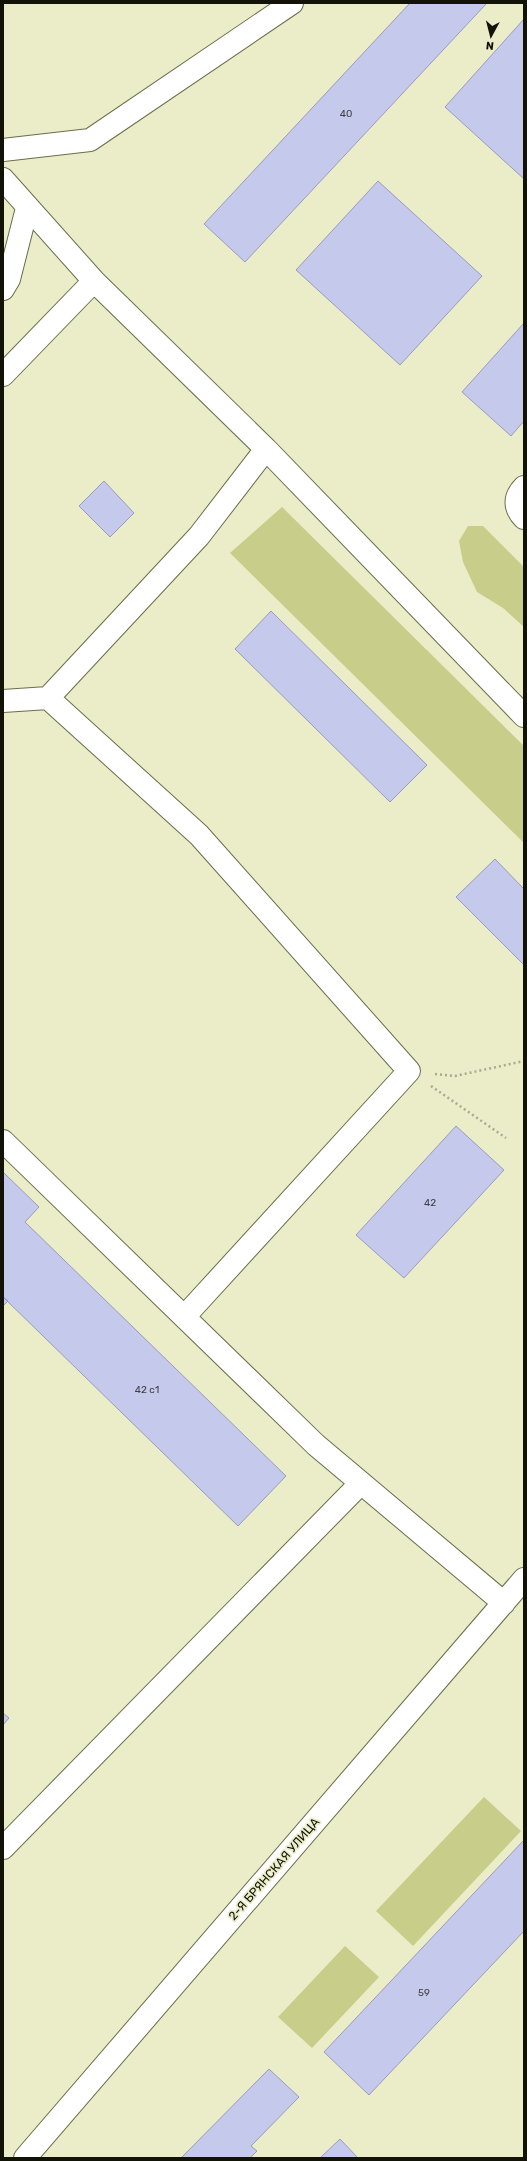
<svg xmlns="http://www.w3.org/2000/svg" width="527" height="2161" viewBox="0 0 527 2161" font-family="Rubik,sans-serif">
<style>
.green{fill:#c8cd89}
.building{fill:#c5c9ec;stroke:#989bbd}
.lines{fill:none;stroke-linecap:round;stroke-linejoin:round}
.minor-casing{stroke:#6b6d4c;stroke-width:24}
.path{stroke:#a8aa8d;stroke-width:2.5;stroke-dasharray:2 3;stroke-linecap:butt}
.minor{stroke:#fff;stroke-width:22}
.labels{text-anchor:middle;stroke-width:3.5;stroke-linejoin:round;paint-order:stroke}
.number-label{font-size:10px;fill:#3f4040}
.street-label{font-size:12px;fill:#121206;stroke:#eaedc8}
</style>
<rect width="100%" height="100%" fill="#eaedc8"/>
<path class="green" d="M282 507 524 746V843L230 553Z
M468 526H483L524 567V627L503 608 477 592 463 562 459 541Z
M484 1797 521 1831 413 1946 376 1911Z
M345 1946 379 1977 312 2048 278 2017Z"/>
<path class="building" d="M410 3H487L245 262 204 224Z
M524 19V179L445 107Z
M378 181 482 276 400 365 296 270Z
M524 323V421L511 436 462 392Z
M104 481 134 513 110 537 79 506Z
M271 611 427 765 390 802 235 649Z
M495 859 524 889V965L456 897Z
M456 1126 504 1170 404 1278 356 1235Z
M3 1172 39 1207 25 1222 286 1476 238 1526 3 1297Z
M3 1297 8 1301 3 1306Z
M3 1713 9 1718 3 1725Z
M524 1840V1931L369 2095 324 2052Z
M269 2069 299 2097 251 2146 257 2151 250 2158H181Z
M340 2139 358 2158H320Z"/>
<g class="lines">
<g class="minor-casing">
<path id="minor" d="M3 150 90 140 292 3
M3 179 94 281 266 449 524 716
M3 289 9 279 27 208
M3 375 94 281
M524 487C514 497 514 508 524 518
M48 698 199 536 266 449
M3 701 48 698 199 835 409 1071 184 1317
M3 1141 316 1445 504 1603
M3 1848 361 1483
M25 2158 524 1579"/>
</g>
<path class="path" d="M435 1074 455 1076 524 1061
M431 1086 506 1138"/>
<use href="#minor" class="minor"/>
</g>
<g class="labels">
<g class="number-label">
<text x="346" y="117">40</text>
<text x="430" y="1206">42</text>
<text x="147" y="1393">42 с1</text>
<text x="424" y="1996">59</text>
</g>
<g class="street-label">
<text transform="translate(274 1869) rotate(-49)" y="4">2-Я БРЯНСКАЯ УЛИЦА</text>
</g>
</g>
<rect width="527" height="2161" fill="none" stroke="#121206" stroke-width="8"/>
<g transform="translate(491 36) rotate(187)" stroke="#eaedc8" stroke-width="3" paint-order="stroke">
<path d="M0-3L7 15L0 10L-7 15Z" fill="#121206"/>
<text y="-6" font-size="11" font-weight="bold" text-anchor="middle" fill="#121206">N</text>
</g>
</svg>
